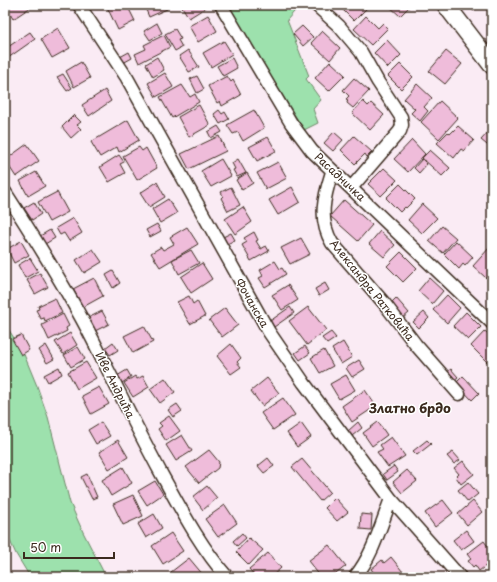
<svg xmlns="http://www.w3.org/2000/svg" width="497" height="582" viewBox="0 0 497 582" font-family="'Playpen Sans',sans-serif">
<style>
.green{fill:#9de1ad;stroke:#6c8666}
.building{fill:#efbcda;stroke:#3b2a1e}
.lines{fill:none;stroke-linecap:round;stroke-linejoin:round}
.street-casing{stroke:#3b2a1e;stroke-width:15}
.secondary-casing{stroke:#3b2a1e;stroke-width:20}
.street{stroke:#fff;stroke-width:12}
.secondary{stroke:#fff;stroke-width:17}
.labels{text-anchor:middle;stroke-width:3;stroke-linejoin:round;paint-order:stroke}
.street-label{font-size:11px;fill:#3b2a1e;stroke:#fff}
.quarter-label{font-size:13px;font-weight:bold;fill:#3b2a1e;stroke:#fff}
</style>
<rect width="100%" height="100%" fill="#faebf4"/>
<filter id="ink" filterUnits="userSpaceOnUse"><feTurbulence type="fractalNoise" baseFrequency=".025" numOctaves="2"/><feDisplacementMap in="SourceGraphic" scale="8" xChannelSelector="R" yChannelSelector="G"/><feConvolveMatrix kernelMatrix="1 2 1 2 8 2 1 2 1" color-interpolation-filters="sRGB"/></filter>
<g filter="url(#ink)">
<path class="green" d="M227 5H300L287 20 309 76 306 79 321 100 313 109 318 123 304 130Z
M5 324 23 352 37 386 48 417 70 503 83 532 106 577H30L16 554 5 530Z"/>
<path class="building" d="M5 5H34L13 19Z
M111 5H127L135 21 118 30 107 7Z
M144 5H166L167 9 149 17Z
M181 5H203L205 8 189 18Z
M342 5H370L354 21 340 7Z
M388 5H411L400 16Z
M470 5H477L474 11 469 8Z
M208 15 217 31 198 42 189 26Z
M366 16 378 28 383 23 388 28 371 45 354 29Z
M157 23 162 33 150 40 144 31Z
M302 26 313 37 303 46 293 34Z
M58 28 70 48 52 58 41 39Z
M175 29 181 39 178 40 182 47 175 51 165 34Z
M322 31 340 48 330 60 311 43Z
M30 32 35 39 8 58 5 53V49Z
M164 35 170 47 139 63 135 54 146 49 144 45Z
M387 40 401 55 388 68 374 53Z
M224 41 232 54 211 67 203 53Z
M188 50 199 67 189 72 179 56Z
M446 51 462 64 445 84 429 71Z
M129 52 132 58 123 63 120 57Z
M157 57 164 70 153 77 146 64Z
M232 58 237 68 223 76 217 66Z
M330 61 345 75 329 91 315 78Z
M81 62 90 78 74 87 66 71Z
M400 64 413 77 401 89 388 76Z
M165 73 173 87 156 97 148 83Z
M63 74 72 88 67 91 57 77Z
M197 76 204 89 197 93 190 79Z
M227 76 231 82 233 80 241 95 222 106 220 101 217 103 208 86Z
M354 78 369 91 353 108 347 103 348 100 346 99 349 96 343 90Z
M417 84 432 98 424 107 428 111 420 121 411 113 415 109 404 99Z
M182 85 190 97 195 94 199 102 172 118 160 97Z
M105 90 111 101 89 116 82 105Z
M363 101 368 106 371 103 384 115 370 130 352 113Z
M440 101 458 118 439 139 421 122Z
M199 105 210 125 189 137 178 117Z
M219 110 222 114 225 112 229 119 220 124 214 114Z
M254 110 264 128 243 141 238 132 233 134 227 125Z
M74 115 81 122 77 125 81 129 71 138 62 127Z
M128 120 139 140 119 152 117 147 100 157 91 142Z
M218 126 222 132 211 138 208 132Z
M458 126 474 140 464 151 461 149 454 158 437 143 448 132 450 134Z
M492 128V149L481 140Z
M334 132 343 140 333 151 324 143Z
M219 136 226 151 189 169 181 154Z
M354 136 372 152 367 157 365 154 355 164 341 150Z
M268 137 276 151 257 161 249 147Z
M412 140 425 154 408 172 394 159Z
M27 144 39 161 16 177 5 160Z
M139 147 142 151 146 148 157 168 137 180 123 156Z
M430 150 450 168 442 176 422 158Z
M119 155 124 162 120 164 125 173 109 182 100 167Z
M221 159 231 176 211 187 201 171Z
M238 159 246 173 237 177 233 170 235 169 232 163Z
M422 159 427 164 419 173 414 168Z
M278 162 287 178 266 189 257 173Z
M384 168 397 180 381 196 368 184Z
M36 172 45 186 28 196 20 181Z
M247 173 253 183 242 190 236 180Z
M157 182 165 197 149 207 140 193Z
M400 184 415 199 406 208 405 207 400 212 386 198Z
M231 187 240 205 228 211 221 198 223 196 221 192Z
M292 187 300 202 278 215 269 200Z
M57 192 68 212 49 222 38 202Z
M168 199 177 213 160 223 152 209Z
M344 200 372 225 358 241 330 216Z
M34 202 41 214 32 220 24 208Z
M422 204 437 218 422 233 408 220Z
M243 207 252 222 235 234 225 219Z
M73 218 82 233 69 241 64 233 60 235 56 228Z
M157 224 161 231 150 237 146 230Z
M442 226 456 238 443 253 429 241Z
M187 227 198 244 160 267 151 253 161 247 163 250 174 244 170 237Z
M50 230 55 238 45 244 40 236Z
M380 231 395 245 384 257 369 244Z
M254 232 258 240 256 241 261 249 266 246 269 251 251 261 242 245 247 242 244 238Z
M231 233 235 240 225 245 221 238Z
M301 238 310 254 290 264 281 248Z
M21 241 29 255 14 263 7 249Z
M456 241 473 257 465 266 463 264 459 269 444 254Z
M490 247 492 249V272L486 278 473 266Z
M93 249 102 262 84 273 76 260Z
M191 250 199 263 179 274 172 260Z
M401 252 417 268 403 282 387 266Z
M30 258 38 271 25 278 18 265Z
M275 261 280 269 282 268 286 274 265 287 259 278 263 276 260 270Z
M202 263 212 279 191 293 181 277Z
M113 271 120 283 113 288 106 275Z
M40 273 48 287 35 294 27 280Z
M94 278 103 296 83 307 73 289Z
M429 278 443 291 432 304 418 291Z
M325 283 329 290 319 296 315 289Z
M288 285 298 300 282 310 272 295Z
M447 295 460 308 447 323 433 310Z
M189 296 193 304 197 301 205 316 190 324 177 302Z
M55 298 62 313 45 321 44 318 41 319 36 310 39 309 38 306Z
M396 298 409 313 403 318 391 303Z
M290 307 294 313 274 327 270 321Z
M308 307 326 330 307 345 289 321Z
M225 308 238 325 222 337 209 320Z
M102 311 109 324 95 331 88 318Z
M424 312 429 318 419 328 413 322Z
M466 312 481 327 468 340 453 326Z
M63 314 69 326 66 328 67 331 49 340 42 325Z
M144 326 153 342 133 353 124 336Z
M485 331 492 337V356L487 362 471 346Z
M331 332 336 338 327 344 322 338Z
M70 333 77 345 63 354 55 342Z
M21 335 29 350 21 355 12 339Z
M113 342 118 350 110 355 105 348Z
M343 342 352 357 341 364 332 349Z
M231 344 241 358 237 362 241 367 231 374 217 356Z
M46 345 54 359 47 363 39 350Z
M305 346 310 353 300 360 295 353Z
M78 347 85 359 71 367 64 355Z
M324 350 333 366 320 373 311 358Z
M359 360 365 369 352 377 346 368Z
M86 362 96 378 77 389 68 372Z
M59 367 62 374 48 382 44 375Z
M451 369 458 377 454 380 447 372Z
M127 370 131 377 122 383 117 376Z
M346 375 355 390 339 399 330 384Z
M135 376 137 379 143 376 149 387 133 397 124 383Z
M463 376 479 393 472 400 456 383Z
M165 378 175 392 160 403 150 389Z
M267 378 279 393 262 406 251 391Z
M99 387 109 404 91 414 82 396Z
M365 390 376 406 352 422 342 406Z
M283 398 295 415 273 430 261 413Z
M177 404 182 411 173 417 168 410Z
M169 416 180 431 166 441 158 429 162 426 159 423Z
M101 422 110 436 96 444 88 430Z
M358 422 362 428 352 436 348 431Z
M378 422 387 435 372 446 363 433Z
M301 423 311 437 297 447 287 433Z
M182 435 192 451 176 461 166 445Z
M391 437 405 456 388 467 377 452 383 449 380 445Z
M118 440 128 457 109 469 99 452Z
M427 440 431 444 417 455 413 451Z
M209 450 219 462 218 468 199 483 186 467Z
M453 452 460 460 454 464 447 456Z
M268 458 274 466 264 473 258 466Z
M302 459 330 492 320 501 292 467Z
M463 461 474 474 461 484 456 477 459 474 454 468Z
M394 466 398 472 387 480 383 474Z
M123 467 132 483 111 496 102 480Z
M407 470 417 481 402 493 393 482Z
M87 474 97 497 92 499 81 477Z
M155 481 163 494 147 505 138 491Z
M468 482 478 494 468 502 458 490Z
M207 486 217 498 203 510 193 497Z
M133 495 143 516 123 525 113 504Z
M335 498 348 512 337 521 325 508Z
M443 500 453 513 435 527 425 513Z
M473 501 482 512 467 525 458 514Z
M225 505 237 523 218 537 205 519Z
M154 514 162 528 146 538 138 524Z
M361 514 372 515 371 530 360 529Z
M466 530 474 541 461 550 453 540Z
M171 533 183 551 163 564 152 546Z
M242 533 246 538 237 546 233 541Z
M249 538 263 550 249 565 236 552Z
M484 541 492 552V561L479 571 475 565 473 567 468 561 471 559 467 554Z
M329 545 346 566 332 577 329 574 325 577H321L308 561Z
M268 553 281 568 271 577H256L249 569Z
M391 557 403 572 398 576V577H377L371 569 382 560 384 563Z
M189 558 204 576 202 577H175L171 572Z"/>
<g class="lines">
<g class="street-casing">
<path id="street" d="M79 5 127 78 269 332 304 383 391 499 460 577
M221 5 291 123 312 151 492 323
M316 5 339 26 361 52 378 82 401 117 402 125 400 131 351 188
M332 172C324 197 318 219 332 243L384 303 416 345 459 394
M5 192C36 240 67 289 93 340 116 386 138 431 162 475 182 511 200 546 227 577
M355 577C373 555 381 525 391 499"/>
</g>
<g class="secondary-casing">
<path id="secondary" d="M446 5 492 65"/>
</g>
<use href="#street" class="street"/>
<use href="#secondary" class="secondary"/>
</g>
</g>
<g class="labels">
<g class="street-label">
<text transform="translate(340 177) rotate(43)" y="4">Расадничка</text>
<text transform="translate(372 290) rotate(51)" y="4">Александра Ратковића</text>
<text transform="translate(252 303) rotate(60)" y="4">Фочанска</text>
<text transform="translate(115 385) rotate(63)" y="4">Иве Андрића</text>
</g>
<g class="quarter-label">
<text x="410" y="413">Златно брдо</text>
</g>
</g>
<rect width="497" height="582" fill="none" stroke="#fff" stroke-width="20"/>
<rect x="10" y="10" width="477" height="562" fill="none" stroke="#3b2a1e" stroke-width="1.5" filter="url(#ink)"/>
<path d="M24 552v6h90v-6" fill="none" stroke="#3b2a1e" stroke-width="2"/>
<text x="30" y="552" font-size="12" fill="#3b2a1e" stroke="#ffffff" stroke-width="3" paint-order="stroke">50 m</text>
</svg>
